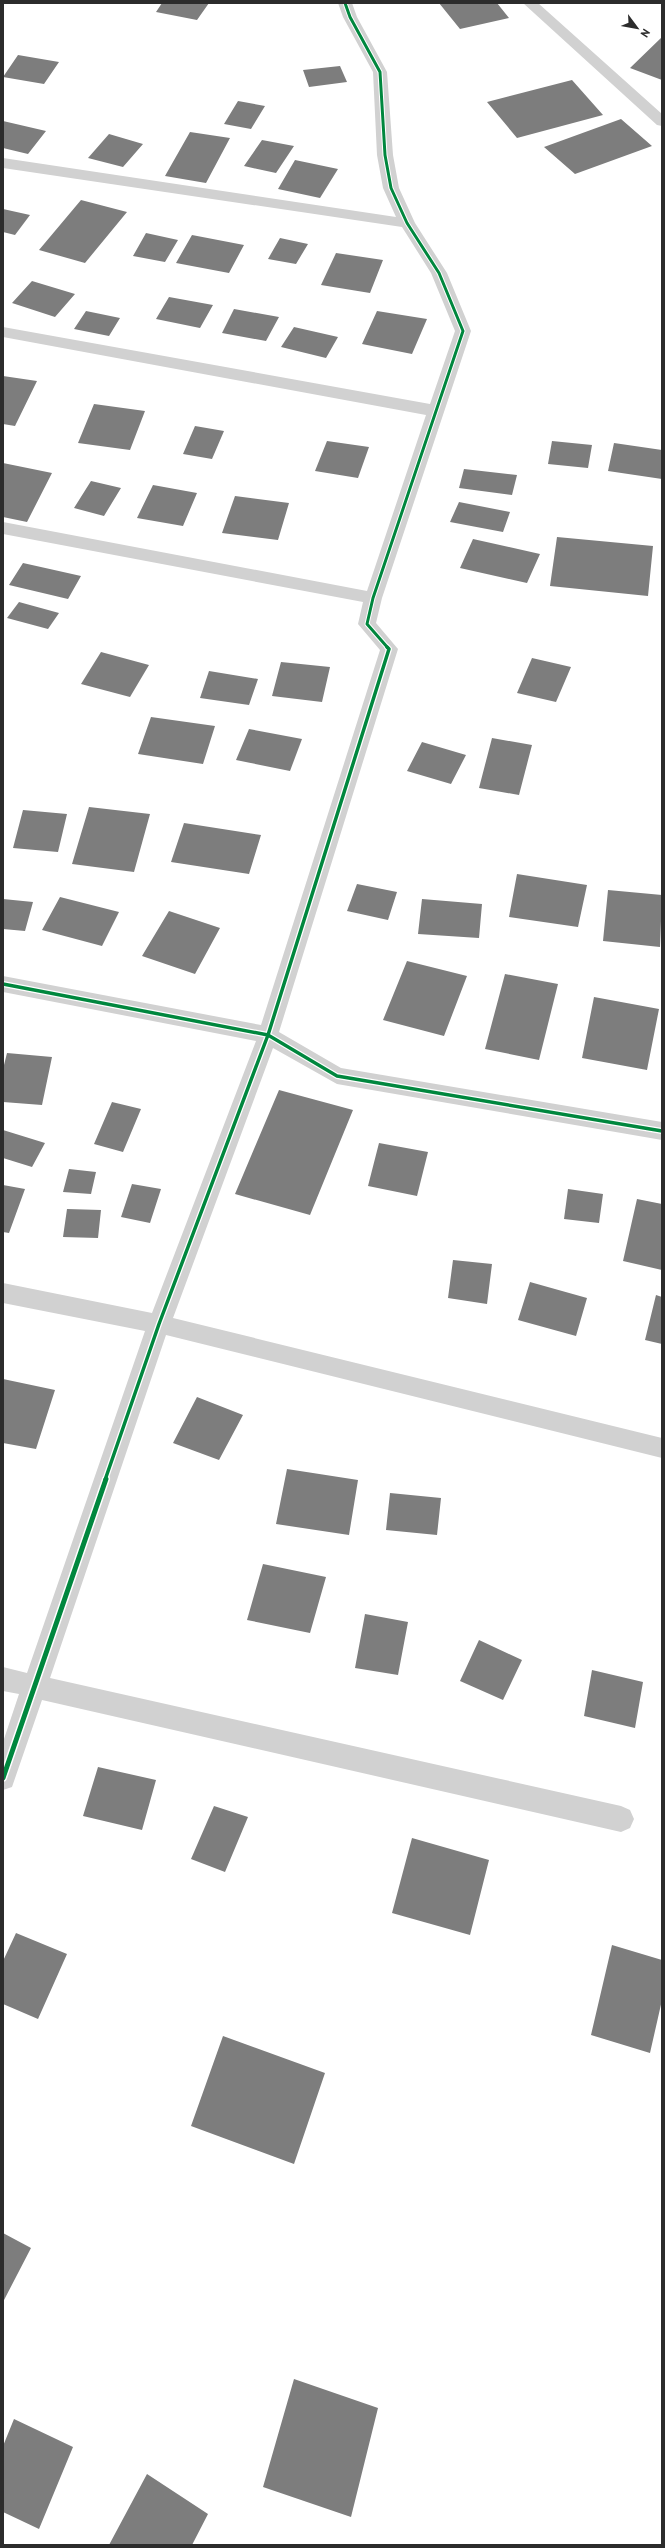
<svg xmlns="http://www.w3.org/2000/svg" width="665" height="2548" viewBox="0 0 665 2548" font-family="'PT Sans',sans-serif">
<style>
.building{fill:#7d7d7d}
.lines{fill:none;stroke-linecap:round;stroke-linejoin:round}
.street{fill:#d1d1d1;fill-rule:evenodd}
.cycleway-far2-casing{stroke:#fff;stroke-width:5}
.cycleway-far1-casing{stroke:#fff;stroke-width:6}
.cycleway-casing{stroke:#fff;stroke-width:8}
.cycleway-far2{stroke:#00873e;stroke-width:3}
.cycleway-far1{stroke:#00873e;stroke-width:3.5}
.cycleway{stroke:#00873e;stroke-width:5}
</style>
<rect width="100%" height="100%" fill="#fff"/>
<path class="building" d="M162 3H209L197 20 156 12Z
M439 3H497L509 18 460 29Z
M662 37V80L630 68Z
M18 55 59 62 44 84 3 77Z
M340 66 347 82 309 87 303 70Z
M572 80 603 115 517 138 487 102Z
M238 101 265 106 251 129 224 124Z
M621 119 652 146 575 174 544 147Z
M3 121 46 131 28 154 3 148Z
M190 132 230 138 206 183 165 176Z
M109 134 143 144 123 167 88 158Z
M262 140 294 146 276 173 244 166Z
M295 160 338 169 320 198 278 189Z
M81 200 127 212 85 263 39 250Z
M3 209 30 215 15 235 3 232Z
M146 233 178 240 165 262 133 256Z
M192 235 244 245 229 273 176 263Z
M280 238 308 244 296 264 268 259Z
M336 253 383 260 370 293 321 285Z
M32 281 75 294 55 317 12 303Z
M169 297 213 305 200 328 156 319Z
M234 309 279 317 266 341 222 333Z
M86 311 120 318 109 336 74 329Z
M377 311 427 319 412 354 362 344Z
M294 327 338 337 326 358 281 347Z
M3 376 37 381 15 426 3 424Z
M94 404 145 411 130 450 78 443Z
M195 426 224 431 212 459 183 454Z
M327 441 369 447 358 478 315 471Z
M552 441 592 445 588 468 548 464Z
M614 443 662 450V479L608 471Z
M3 463 52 473 27 522 3 517Z
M464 469 517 475 512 495 459 488Z
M91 481 121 488 104 516 74 508Z
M153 485 197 493 183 526 137 518Z
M235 496 289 503 278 540 222 533Z
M459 502 510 512 503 532 450 522Z
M557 537 653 546 648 596 550 586Z
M473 539 540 554 527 583 460 568Z
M23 563 81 576 68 599 9 585Z
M19 602 59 613 48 629 7 618Z
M101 652 149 665 130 697 81 684Z
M532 658 571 667 556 702 517 693Z
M281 662 330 667 322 702 272 696Z
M209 671 258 679 249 705 200 698Z
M151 717 215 726 203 764 138 754Z
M249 729 302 739 290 771 236 760Z
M492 738 532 745 519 795 479 788Z
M422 742 466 755 451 784 407 771Z
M89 807 150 814 134 872 72 864Z
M23 810 67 814 58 852 13 848Z
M184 823 261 835 249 874 171 862Z
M517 874 587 885 578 927 509 917Z
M357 884 397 892 388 920 347 911Z
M608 890 662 895 660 947 603 941Z
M60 897 119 912 102 946 42 930Z
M3 899 33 902 25 931 3 929Z
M422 899 482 904 479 938 418 934Z
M169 911 220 928 195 974 142 956Z
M407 961 467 976 444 1036 383 1020Z
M505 974 558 984 539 1060 485 1049Z
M594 997 659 1009 647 1070 582 1058Z
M7 1053 52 1057 42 1105 3 1102V1069Z
M279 1090 353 1110 310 1215 235 1194Z
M112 1102 141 1109 123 1152 94 1144Z
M3 1130 45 1143 32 1167 3 1158Z
M379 1143 428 1152 417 1196 368 1186Z
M69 1169 96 1172 91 1194 63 1192Z
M132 1184 161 1189 150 1223 121 1217Z
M3 1185 25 1189 9 1233 3 1232Z
M568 1189 603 1194 599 1223 564 1219Z
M637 1199 662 1204V1270L623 1261Z
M67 1209 101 1210 98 1238 63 1237Z
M453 1260 492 1264 487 1304 448 1298Z
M530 1282 587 1298 576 1336 518 1320Z
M656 1295 662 1297V1344L645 1340Z
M3 1379 55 1390 36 1449 3 1443Z
M197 1397 243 1415 219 1460 173 1443Z
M287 1469 358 1480 349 1535 276 1524Z
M390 1493 441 1498 437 1535 386 1530Z
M263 1564 326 1577 310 1633 247 1620Z
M365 1614 408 1622 398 1675 355 1668Z
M479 1640 522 1660 503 1700 460 1681Z
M592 1670 643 1682 635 1728 584 1716Z
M98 1767 156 1780 142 1830 83 1816Z
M214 1806 248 1817 225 1872 191 1859Z
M412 1838 489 1860 470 1935 392 1913Z
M16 1933 67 1954 38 2019 3 2004V1961Z
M612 1945 662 1960V2000L650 2053 591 2035Z
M223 2036 325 2073 294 2164 191 2126Z
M3 2233 31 2248 3 2302Z
M294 2379 378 2408 351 2517 263 2487Z
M14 2419 73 2447 39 2529 3 2512V2446Z
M147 2474 208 2514 192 2545H109Z"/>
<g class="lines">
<path class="street" d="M338 3H352L357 17 387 72 393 155 399 188 415 223 447 273 471 331 382 598 376 623 398 649 279 1032 341 1068 662 1122V1140L337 1084 273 1048 173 1318 662 1438V1458L166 1335 50 1678 621 1806 630 1810 634 1819 630 1828 621 1832 42 1700 12 1787 3 1790V1742L19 1694 3 1691V1667L27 1673 145 1331 3 1303V1283L152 1313 256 1041 3 992V976L261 1025 380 650 358 624 363 602 3 534V522L367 591 426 415 3 337V327L430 404 455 331 431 273 402 227 3 168V158L396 217 383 188 377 155 373 72 343 17Z
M523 3H538L662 114V126L657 125Z"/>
<g class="cycleway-far2-casing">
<path id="cycleway-far2" d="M345 3 350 17 380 72 385 155 391 188 407 223 439 273 463 331 373 598 367 624 388 648"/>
</g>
<g class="cycleway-far1-casing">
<path id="cycleway-far1" d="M3 984 268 1035 337 1076 662 1131
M105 1480 159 1324 268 1035 389 649 387 647"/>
</g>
<g class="cycleway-casing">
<path id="cycleway" d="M3 1778 106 1479"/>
</g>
<use href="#cycleway-far2" class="cycleway-far2"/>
<use href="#cycleway-far1" class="cycleway-far1"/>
<use href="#cycleway" class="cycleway"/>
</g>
<rect width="665" height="2548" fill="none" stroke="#2c2c2c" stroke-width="8"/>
<g transform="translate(637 28) rotate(122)" stroke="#ffffff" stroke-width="3" paint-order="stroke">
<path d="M0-3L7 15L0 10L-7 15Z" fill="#2c2c2c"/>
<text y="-6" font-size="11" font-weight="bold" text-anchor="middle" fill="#2c2c2c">N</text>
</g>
</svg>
